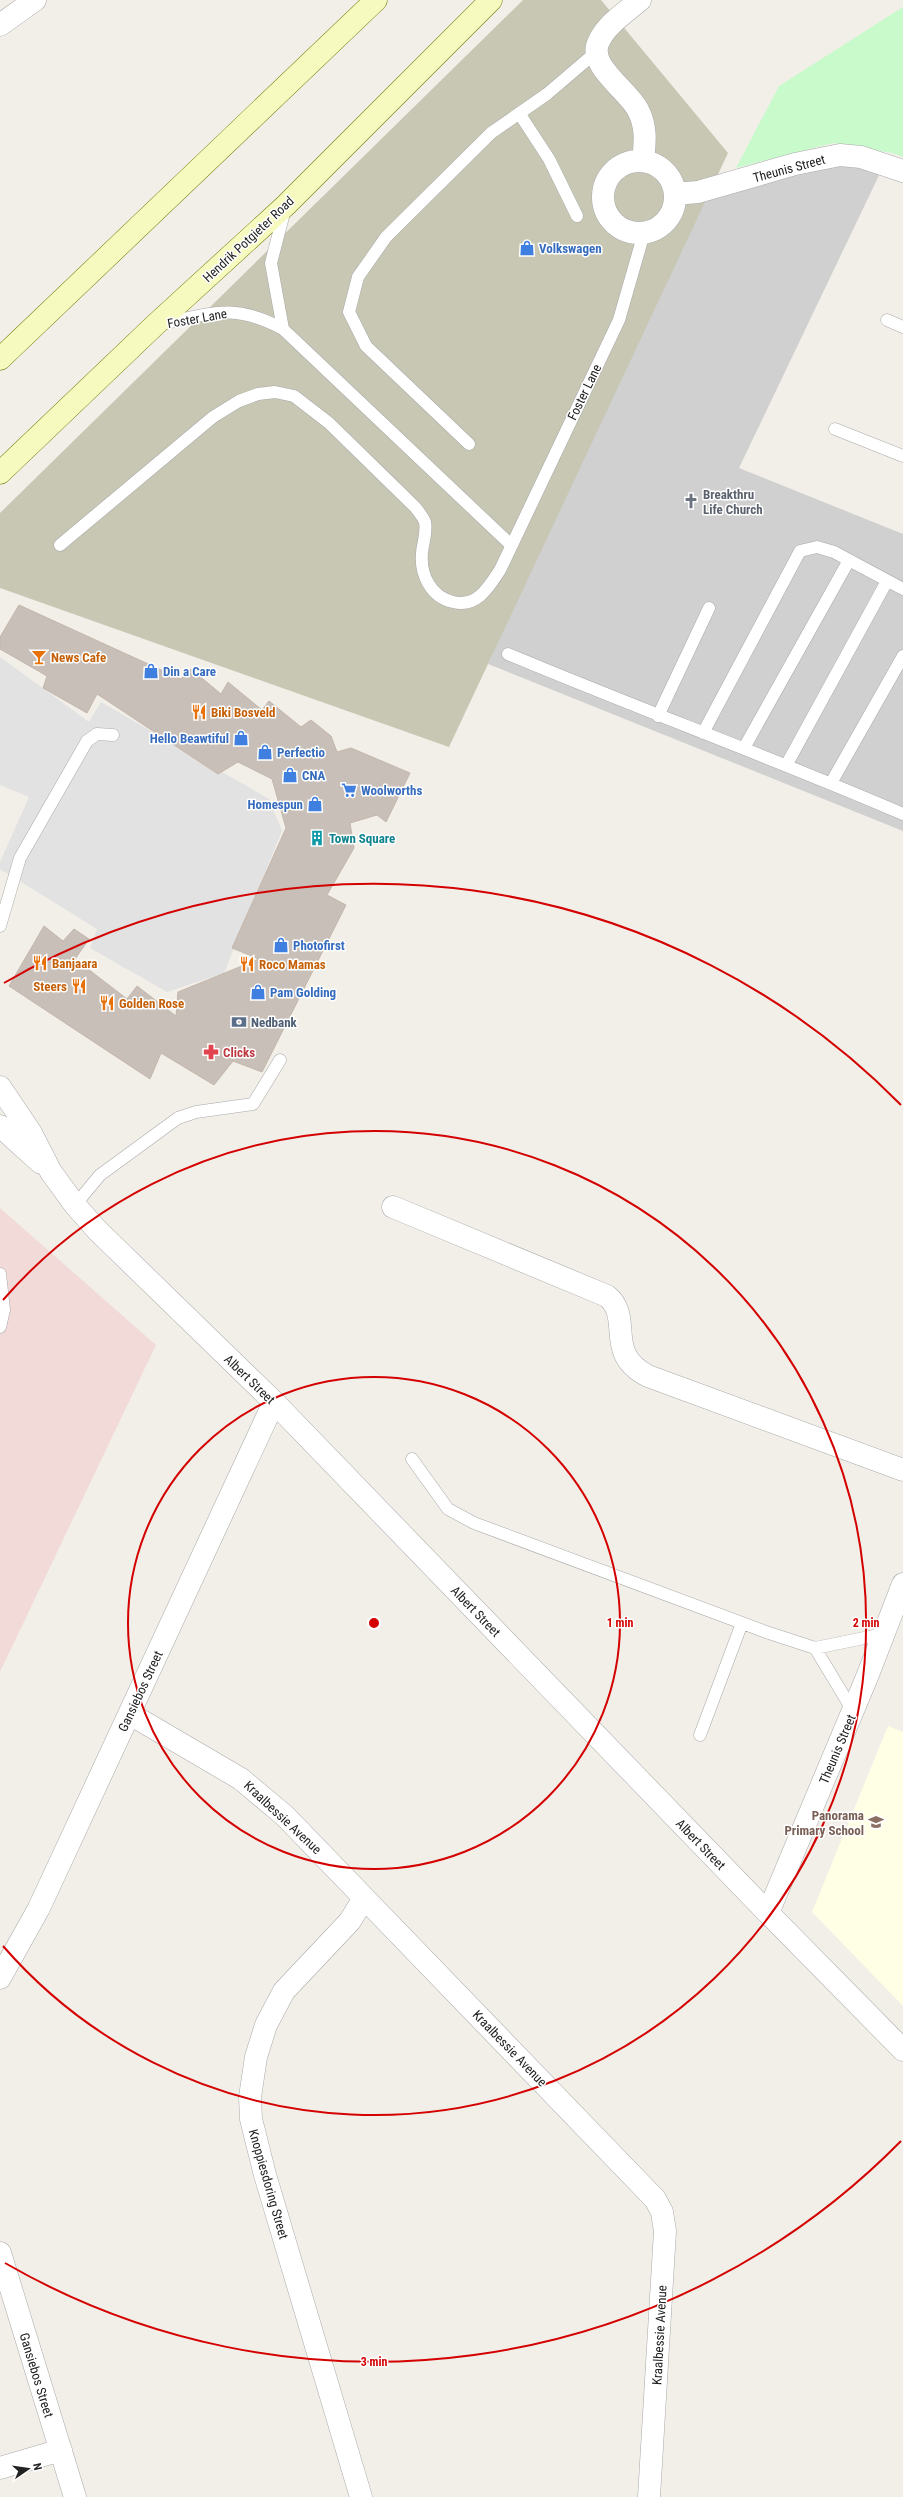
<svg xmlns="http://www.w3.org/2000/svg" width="903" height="2497" viewBox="0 0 903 2497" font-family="'Roboto Condensed',sans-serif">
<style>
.commercial{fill:#f2dad9}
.education{fill:#ffffe5}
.religious{fill:#d0d0d0}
.construction{fill:#c7c7b4}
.park{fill:#c8facc}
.parking{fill:#e2e2e2}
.building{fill:#c7bfb8;stroke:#c4b6ab}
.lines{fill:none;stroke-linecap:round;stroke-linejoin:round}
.lane-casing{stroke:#a9a9a9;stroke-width:13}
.street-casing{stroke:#a9a9a9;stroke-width:23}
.secondary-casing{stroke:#707d05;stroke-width:23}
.lane{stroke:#fff;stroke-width:12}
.street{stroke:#fff;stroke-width:22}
.secondary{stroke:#f7fabf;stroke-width:22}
.ring{fill:none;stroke:#d40000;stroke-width:2}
.labels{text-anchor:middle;stroke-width:3;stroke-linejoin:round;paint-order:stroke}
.street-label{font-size:13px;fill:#222;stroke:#fff}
.shop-label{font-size:13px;font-weight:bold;fill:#366cbe;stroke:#fff;text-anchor:start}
.worship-label{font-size:13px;font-weight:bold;fill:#5b616d;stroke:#fff;text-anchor:start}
.food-label{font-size:13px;font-weight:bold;fill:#c56008;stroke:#fff;text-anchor:start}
.culture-label{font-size:13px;font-weight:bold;fill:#0d838f;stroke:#fff;text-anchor:start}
.service-label{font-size:13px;font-weight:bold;fill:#4e5e75;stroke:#fff;text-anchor:start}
.health-label{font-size:13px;font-weight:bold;fill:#be3a42;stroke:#fff;text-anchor:start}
.education-label{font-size:13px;font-weight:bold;fill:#785e54;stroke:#fff;text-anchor:end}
.centre{fill:#d40000;stroke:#fff;stroke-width:2}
.ring-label{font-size:12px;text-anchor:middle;font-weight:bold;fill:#d40000;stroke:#fff;stroke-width:3;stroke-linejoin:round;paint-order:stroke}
</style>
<rect width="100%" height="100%" fill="#f2efe9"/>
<path class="commercial" d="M0 1208 156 1345 0 1672Z"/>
<path class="education" d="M888 1726 903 1732V2006L812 1912Z"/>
<path class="religious" d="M822 161 883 167 739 468 903 534V831L488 664 700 195Z"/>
<path class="construction" d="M523 0H601L728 153 449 747 0 588V513Z"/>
<path class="park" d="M903 7V157L892 153 833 143 736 168 779 86Z"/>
<path class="parking" d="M0 657 89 722 101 702 269 799 282 831 224 973 167 992 90 948 97 929 0 869V862L29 797 0 785Z"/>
<path class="building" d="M19 605 181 679 191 669 221 694 228 682 262 710 269 701 301 727 311 720 331 736 337 752 351 748 410 773 386 822 377 815 350 823 354 848 327 895 346 905 262 1072 233 1061 214 1085 161 1053 150 1079 9 986 44 926 63 941 74 929 89 939 75 959 127 999 137 986 176 1016 178 992 259 959 232 948 286 828 272 779 238 762 218 774 97 694 87 713 43 688 47 676 0 649V637Z"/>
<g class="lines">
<g class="lane-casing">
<path id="lane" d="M519 113 549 159 577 216
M887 320 903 327
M161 324C212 313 235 303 283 329L511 545
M283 329 271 263 285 209
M835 429 903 456
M469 444 366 346 349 312 358 277 386 237 491 133 547 94 595 53
M60 545 213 417 239 401 258 394 275 392 294 396 329 423 415 507C418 511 423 517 425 522 427 533 423 542 422 553 420 575 431 597 453 602 477 608 489 587 500 570L619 320 644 233
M508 654C639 709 773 758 903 814
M658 716 709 608
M703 733 800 551 817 547 834 552 903 589
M744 748 848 562
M787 764 887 581
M831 783 903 656
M0 926 20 858 87 741 97 734 113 735
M75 1205 100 1175 178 1118 196 1112 253 1104 280 1060
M0 1274 4 1310 0 1327
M412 1459 448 1509 474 1523 766 1632 815 1648 884 1634
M815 1648 853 1711
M700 1735 742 1623"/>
</g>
<g class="street-casing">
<path id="street" d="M640 0C626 12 607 24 599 41 586 65 628 90 638 110 647 127 645 143 643 161
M0 25 35 0
M603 197a36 36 0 1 1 72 0a36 36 0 1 1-72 0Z
M675 194 698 192 795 164 840 155 861 157 903 171
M0 1087 31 1133 51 1172 75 1205 97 1230 274 1402 768 1913 903 2050
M0 1126 41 1163
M393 1207 607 1296C634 1318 603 1353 648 1376L903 1470
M130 1714 241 1779 285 1816 655 2199 662 2212 665 2231 649 2497
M768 1913 867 1677 903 1584
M0 1978 39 1908 274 1402
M0 2253 75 2497
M0 2468 61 2450
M361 2497 265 2175 251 2119 250 2097 256 2057 266 2025 284 1991 350 1921 364 1898"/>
</g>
<g class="secondary-casing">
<path id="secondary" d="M0 359 376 0
M0 473 155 325 286 205 491 0"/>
</g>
<use href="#lane" class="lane"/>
<use href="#street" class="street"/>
<use href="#secondary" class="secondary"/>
</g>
<g class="ring">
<circle cx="374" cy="1623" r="246"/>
<path d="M3 1300A492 492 0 1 1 3 1946"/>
<path d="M901 2141A739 739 0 0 1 5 2263M4 983A739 739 0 0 1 901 1105"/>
</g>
<defs>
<g id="shop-bare" transform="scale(1.2)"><path d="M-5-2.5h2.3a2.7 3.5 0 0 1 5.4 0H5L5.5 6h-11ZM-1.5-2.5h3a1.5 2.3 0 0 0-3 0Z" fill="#3f7fe0" stroke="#fff" stroke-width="2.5" paint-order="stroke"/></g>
<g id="church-bare" transform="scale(1.2)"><path d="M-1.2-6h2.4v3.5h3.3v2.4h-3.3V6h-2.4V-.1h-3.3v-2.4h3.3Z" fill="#6b7280" stroke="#fff" stroke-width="2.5" paint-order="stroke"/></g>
<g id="bar-bare" transform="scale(1.2)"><path d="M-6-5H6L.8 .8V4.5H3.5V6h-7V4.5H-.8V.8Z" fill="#e8710a" stroke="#fff" stroke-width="2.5" paint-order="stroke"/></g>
<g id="restaurant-bare" transform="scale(1.2)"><path d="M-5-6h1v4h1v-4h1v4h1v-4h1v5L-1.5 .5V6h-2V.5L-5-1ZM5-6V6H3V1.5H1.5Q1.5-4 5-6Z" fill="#e8710a" stroke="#fff" stroke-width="2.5" paint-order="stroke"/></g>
<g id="supermarket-bare" transform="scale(1.2)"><path d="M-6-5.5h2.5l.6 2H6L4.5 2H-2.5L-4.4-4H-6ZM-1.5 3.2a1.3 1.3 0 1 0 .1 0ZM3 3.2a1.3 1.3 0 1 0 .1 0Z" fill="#3f7fe0" stroke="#fff" stroke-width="2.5" paint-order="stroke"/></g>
<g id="building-bare" transform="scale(1.2)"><path d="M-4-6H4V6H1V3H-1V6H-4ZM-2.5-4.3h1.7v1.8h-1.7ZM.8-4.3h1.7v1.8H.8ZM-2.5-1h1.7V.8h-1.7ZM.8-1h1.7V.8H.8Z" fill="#0f9aa8" stroke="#fff" stroke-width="2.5" paint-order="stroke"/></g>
<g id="bank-bare" transform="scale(1.2)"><path d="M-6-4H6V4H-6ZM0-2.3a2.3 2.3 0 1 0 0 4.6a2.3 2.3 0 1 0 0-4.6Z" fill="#5c6f8a" stroke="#fff" stroke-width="2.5" paint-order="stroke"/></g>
<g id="pharmacy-bare" transform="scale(1.2)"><path d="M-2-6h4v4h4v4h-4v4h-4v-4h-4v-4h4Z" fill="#e0444e" stroke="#fff" stroke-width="2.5" paint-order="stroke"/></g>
<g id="school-bare" transform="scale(1.2)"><path d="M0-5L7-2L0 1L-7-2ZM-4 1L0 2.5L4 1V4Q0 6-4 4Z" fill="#8d6e63" stroke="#fff" stroke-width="2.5" paint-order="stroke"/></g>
</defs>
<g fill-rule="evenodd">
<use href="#shop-bare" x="527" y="248"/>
<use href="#church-bare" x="691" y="501"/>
<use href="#bar-bare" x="39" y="657"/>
<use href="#shop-bare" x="151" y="671"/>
<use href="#restaurant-bare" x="199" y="712"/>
<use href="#shop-bare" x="241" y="738"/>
<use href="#shop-bare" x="265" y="752"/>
<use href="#shop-bare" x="290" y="775"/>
<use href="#supermarket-bare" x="349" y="790"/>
<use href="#shop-bare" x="315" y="804"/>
<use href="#building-bare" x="317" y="838"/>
<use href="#shop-bare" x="281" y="945"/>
<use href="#restaurant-bare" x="40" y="963"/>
<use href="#restaurant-bare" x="247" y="964"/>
<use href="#restaurant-bare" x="79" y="986"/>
<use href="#shop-bare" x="258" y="992"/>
<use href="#restaurant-bare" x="107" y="1003"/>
<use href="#bank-bare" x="239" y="1022"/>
<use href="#pharmacy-bare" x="211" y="1052"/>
<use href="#school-bare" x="876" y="1822"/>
</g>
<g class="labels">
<g class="street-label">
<text transform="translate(789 168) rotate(-15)" y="5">Theunis Street</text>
<text transform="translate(248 239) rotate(-43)" y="5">Hendrik Potgieter Road</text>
<text transform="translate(197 318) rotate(-10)" y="5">Foster Lane</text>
<text transform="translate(584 392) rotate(-64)" y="5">Foster Lane</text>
<text transform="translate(250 1379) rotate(44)" y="5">Albert Street</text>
<text transform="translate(476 1611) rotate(46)" y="5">Albert Street</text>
<text transform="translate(140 1691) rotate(-65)" y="5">Gansiebos Street</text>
<text transform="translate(837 1749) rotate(-67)" y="5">Theunis Street</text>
<text transform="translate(283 1817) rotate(43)" y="5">Kraalbessie Avenue</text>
<text transform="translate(701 1844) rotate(46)" y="5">Albert Street</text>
<text transform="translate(510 2048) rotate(46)" y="5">Kraalbessie Avenue</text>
<text transform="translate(269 2184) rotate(74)" y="5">Knoppiesdoring Street</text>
<text transform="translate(659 2335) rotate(-87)" y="5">Kraalbessie Avenue</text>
<text transform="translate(37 2375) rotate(73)" y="5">Gansiebos Street</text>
</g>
<g class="shop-label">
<text x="539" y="253">Volkswagen</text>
<text x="163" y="676">Din a Care</text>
<text x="229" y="743" text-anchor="end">Hello Beawtiful</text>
<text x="277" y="757">Perfectio</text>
<text x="302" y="780">CNA</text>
<text x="361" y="795">Woolworths</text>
<text x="303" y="809" text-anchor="end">Homespun</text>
<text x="293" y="950">Photofirst</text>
<text x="270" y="997">Pam Golding</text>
</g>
<g class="worship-label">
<text x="703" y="499">Breakthru<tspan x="703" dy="15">Life Church</tspan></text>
</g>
<g class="food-label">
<text x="51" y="662">News Cafe</text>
<text x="211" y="717">Biki Bosveld</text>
<text x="52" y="968">Banjaara</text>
<text x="259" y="969">Roco Mamas</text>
<text x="67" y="991" text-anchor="end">Steers</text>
<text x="119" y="1008">Golden Rose</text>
</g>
<g class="culture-label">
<text x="329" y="843">Town Square</text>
</g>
<g class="service-label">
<text x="251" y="1027">Nedbank</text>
</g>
<g class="health-label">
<text x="223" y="1057">Clicks</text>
</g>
<g class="education-label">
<text x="864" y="1820">Panorama<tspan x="864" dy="15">Primary School</tspan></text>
</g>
</g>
<circle cx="374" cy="1623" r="6" class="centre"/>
<g class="ring-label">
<text x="620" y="1627">1 min</text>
<text x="866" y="1627">2 min</text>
<text x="374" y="2366">3 min</text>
</g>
<g transform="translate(28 2469) rotate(77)" stroke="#ffffff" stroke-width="3" paint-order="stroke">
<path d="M0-3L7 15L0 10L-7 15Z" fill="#222222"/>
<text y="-6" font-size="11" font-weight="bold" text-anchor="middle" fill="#222222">N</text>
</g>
</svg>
